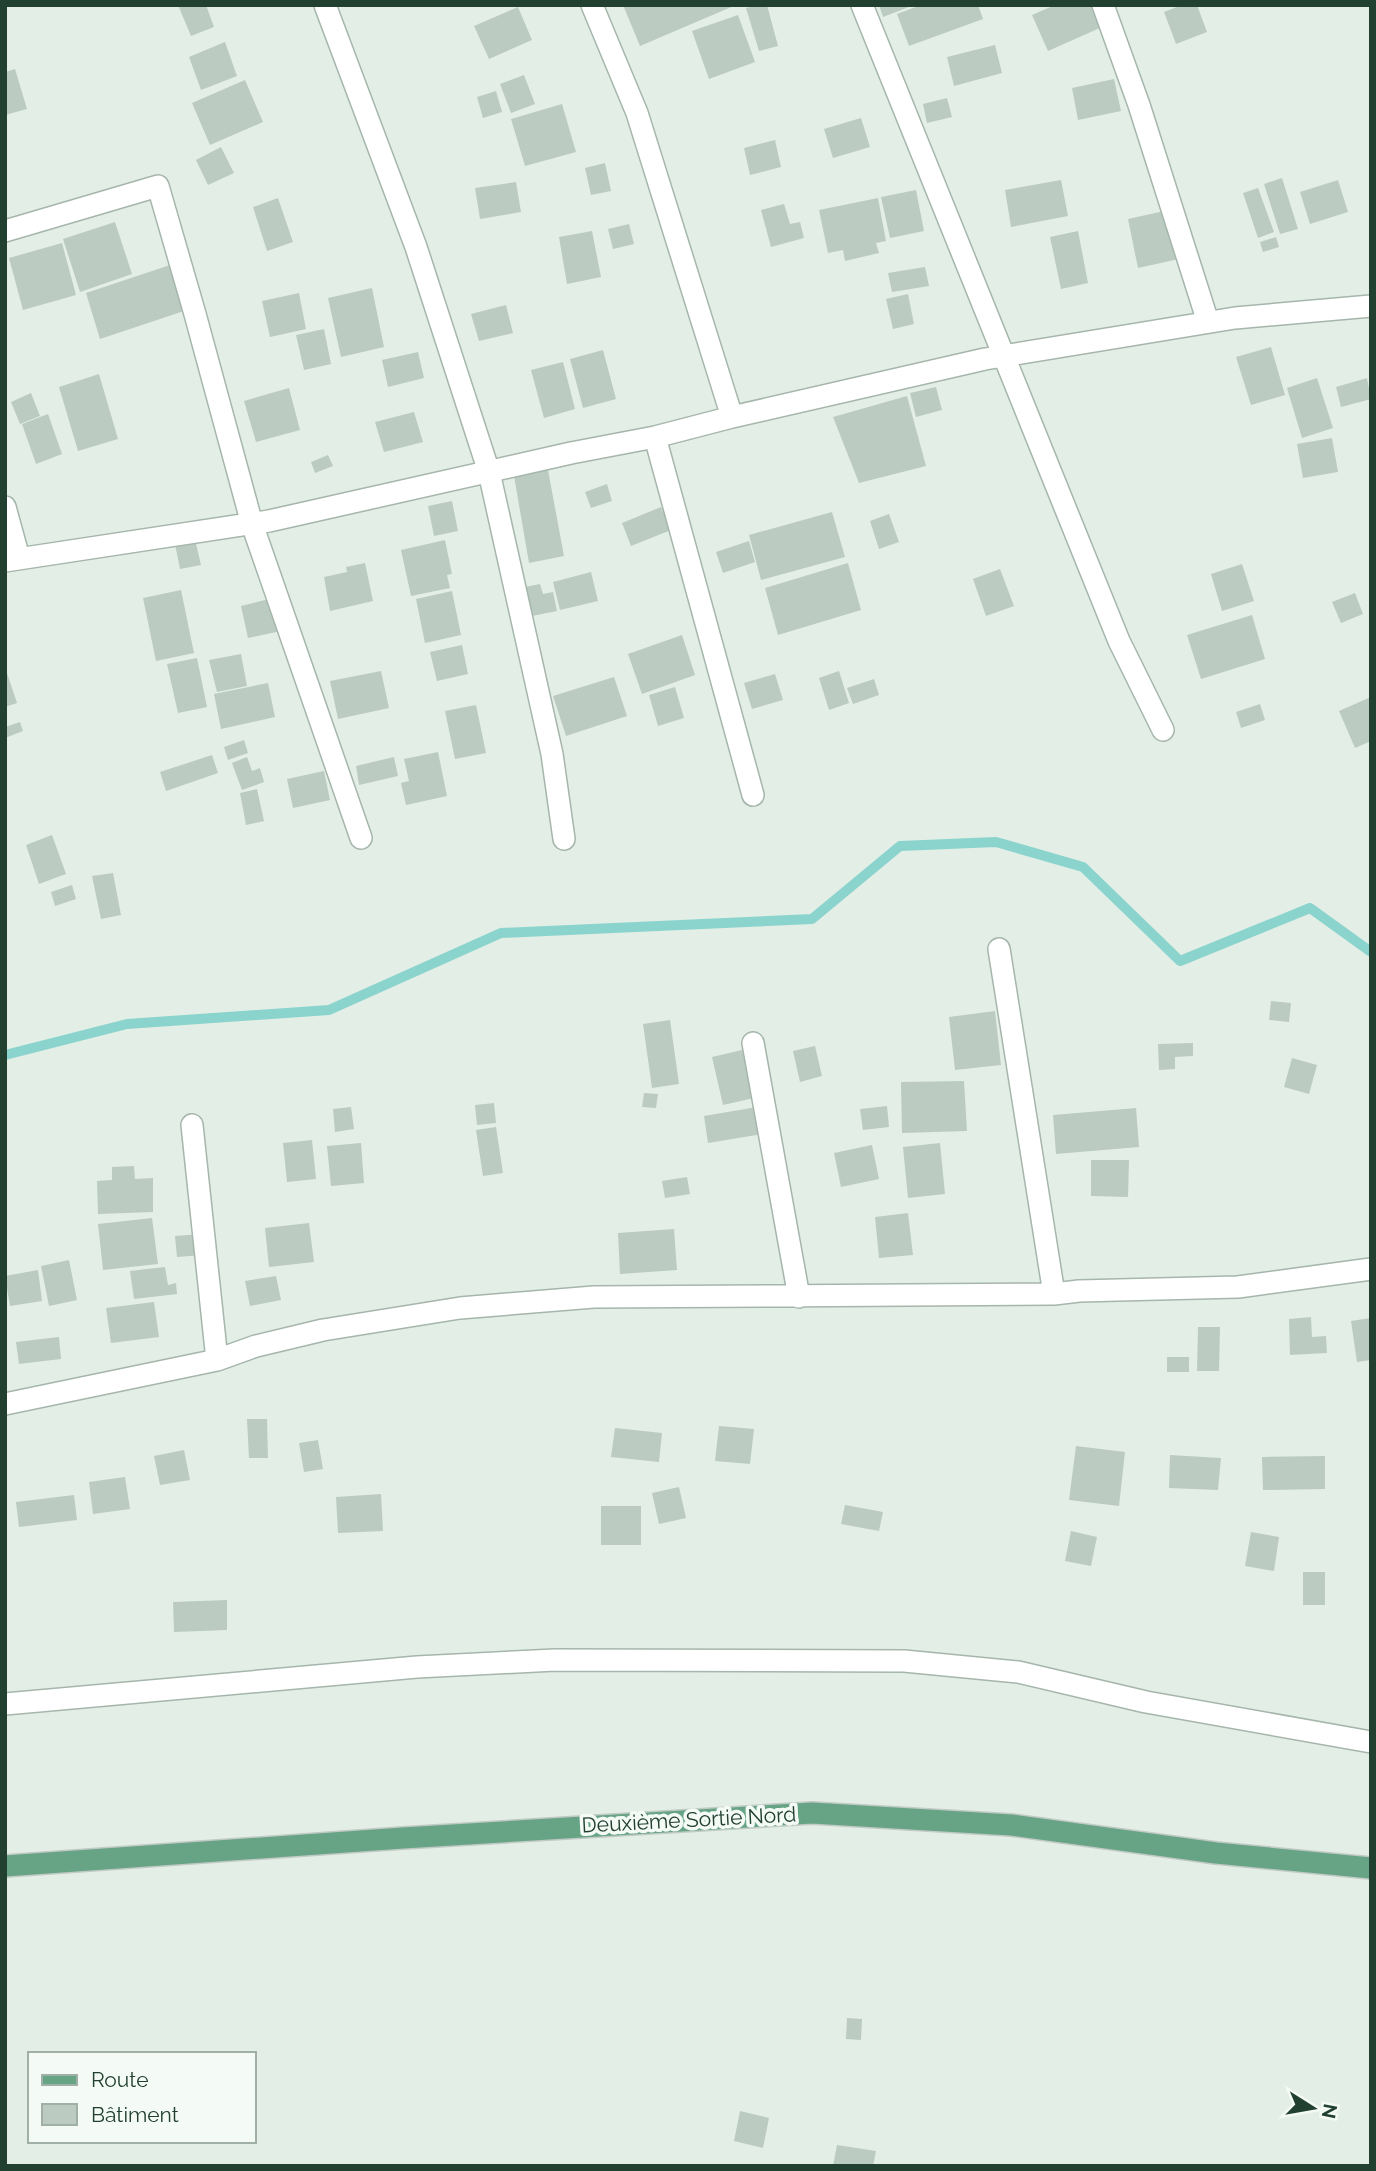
<svg xmlns="http://www.w3.org/2000/svg" width="1376" height="2171" viewBox="0 0 1376 2171" font-family="Raleway,sans-serif">
<style>
.lines{fill:none;stroke-linecap:round;stroke-linejoin:round}
.stream{stroke:#8ad4cd;stroke-width:10}
.building{fill:#bbcbc1}
.street-casing{stroke:#a5b6ac;stroke-width:24}
.primary-casing{stroke:#c1cac5;stroke-width:24}
.street{stroke:#fff;stroke-width:21}
.primary{stroke:#67a485;stroke-width:21}
.labels{text-anchor:middle;stroke-width:7;stroke-linejoin:round;paint-order:stroke}
.street-label{font-size:21px;fill:#224030;stroke:#f4faf6}
</style>
<rect width="100%" height="100%" fill="#e3eee6"/>
<g class="lines">
<path class="stream" d="M5 1055 127 1024 329 1010 501 933 812 919 900 846 996 842 1083 867 1180 961 1310 908 1371 952"/>
</g>
<path class="building" d="M178 5H206L214 27 191 36Z
M623 5H736L640 46Z
M759 5H767L778 46 759 51 746 8Z
M879 5H914L883 17Z
M921 5H978L983 19 909 46 897 14Z
M1055 5H1092L1102 27 1048 51 1032 15Z
M1182 5H1197L1207 32 1176 44 1164 12Z
M518 7 532 40 489 59 474 26Z
M738 15 755 62 709 79 692 31Z
M225 42 237 76 201 90 189 57Z
M995 45 1002 73 954 86 947 57Z
M15 69 27 109 5 115V72Z
M524 75 535 104 511 113 500 84Z
M1114 79 1121 111 1078 120 1072 88Z
M245 80 263 122 210 145 192 103Z
M496 91 502 112 483 118 477 97Z
M947 98 952 117 927 123 923 104Z
M562 104 576 152 525 166 511 119Z
M861 118 870 147 833 158 824 129Z
M775 140 781 167 750 175 744 148Z
M221 147 234 173 208 185 196 160Z
M605 163 611 191 591 195 585 168Z
M1282 178 1298 229 1280 234 1264 184Z
M1061 180 1068 216 1011 227 1005 190Z
M1338 180 1348 212 1310 224 1300 192Z
M516 182 521 212 480 219 475 188Z
M1258 188 1274 232 1258 238 1243 193Z
M916 190 924 231 890 238 881 197Z
M278 198 293 242 267 251 253 207Z
M878 198 886 241 876 243 879 253 845 261 843 250 828 253 819 210Z
M784 204 790 224 800 222 804 238 771 247 761 210Z
M1169 210 1179 259 1138 268 1128 219Z
M115 222 132 274 80 292 63 239Z
M629 224 634 244 613 249 608 229Z
M592 231 601 277 567 284 559 237Z
M1078 231 1088 283 1061 289 1050 237Z
M1276 237 1279 247 1263 252 1260 242Z
M62 243 76 295 23 310 9 258Z
M170 265 184 311 100 339 86 293Z
M925 267 929 286 892 292 888 273Z
M372 288 384 347 341 357 328 298Z
M299 293 306 329 270 337 262 301Z
M908 294 914 324 893 329 886 299Z
M506 305 513 333 479 341 471 314Z
M324 329 331 364 304 370 296 335Z
M1271 347 1285 395 1251 405 1236 357Z
M603 350 616 399 583 408 570 359Z
M418 352 424 378 388 387 382 360Z
M563 362 575 409 544 418 531 370Z
M99 374 118 439 78 451 59 387Z
M1317 378 1333 428 1302 438 1287 388Z
M1367 378 1371 399 1341 407 1336 387Z
M936 387 942 410 916 417 910 393Z
M289 388 300 430 256 442 244 401Z
M31 393 40 416 20 424 11 402Z
M907 396 926 466 859 483 833 417Z
M414 412 423 442 384 452 375 422Z
M48 414 62 454 36 464 22 424Z
M1332 438 1338 472 1303 478 1297 444Z
M328 455 333 466 315 473 311 462Z
M548 470 564 556 529 563 514 476Z
M607 484 612 501 591 508 585 492Z
M452 501 458 531 434 536 428 506Z
M661 507 671 530 631 546 622 523Z
M832 512 845 557 761 580 749 535Z
M889 514 899 542 879 549 870 521Z
M194 535 201 565 180 569 174 539Z
M445 540 452 574 447 575 450 588 411 596 401 550Z
M749 541 755 562 723 573 716 552Z
M365 563 373 601 330 611 324 577 347 572 346 567Z
M848 563 861 610 778 635 765 588Z
M1242 564 1254 601 1222 611 1211 574Z
M1000 569 1014 606 986 616 973 579Z
M591 572 598 601 560 610 553 582Z
M540 584 543 594 553 592 557 611 532 616 525 587Z
M181 590 194 653 156 661 143 598Z
M452 591 461 635 425 643 416 599Z
M1355 593 1363 614 1341 623 1332 602Z
M273 598 281 631 248 638 241 606Z
M1252 615 1265 659 1201 679 1187 635Z
M682 635 695 675 642 694 628 654Z
M462 645 468 674 437 681 430 652Z
M241 654 247 686 217 692 209 660Z
M197 658 207 707 178 713 167 664Z
M6 670 17 703 5 707V671Z
M381 671 389 708 338 719 330 681Z
M839 671 849 703 829 710 819 678Z
M775 674 783 700 752 709 744 683Z
M614 677 627 716 566 736 553 696Z
M874 679 879 695 853 704 847 688Z
M268 683 275 717 221 729 214 694Z
M675 687 684 718 658 726 649 695Z
M1371 697V741L1355 748 1339 711Z
M1260 704 1265 720 1241 728 1236 712Z
M476 705 486 753 455 759 445 711Z
M20 722 23 731 5 738V727Z
M244 740 248 753 228 760 224 747Z
M438 752 447 796 406 805 401 783 409 781 404 759Z
M212 755 218 773 166 791 160 772Z
M247 757 252 771 260 768 264 782 242 790 232 763Z
M394 757 398 776 359 785 356 766Z
M324 771 330 800 293 808 287 779Z
M257 789 264 821 246 825 240 793Z
M52 835 66 874 39 884 26 845Z
M113 873 121 915 101 919 92 876Z
M72 885 76 899 55 906 51 892Z
M1271 1001 1291 1003 1289 1022 1269 1020Z
M995 1011 1001 1065 955 1070 949 1017Z
M670 1020 679 1084 652 1088 643 1024Z
M1193 1043V1056L1175 1057V1069L1159 1070 1158 1044Z
M815 1046 822 1076 800 1082 793 1051Z
M742 1050 754 1098 723 1105 712 1057Z
M1292 1058 1317 1065 1309 1094 1284 1087Z
M964 1081 967 1131 902 1133 901 1082Z
M644 1093 658 1094 656 1108 642 1107Z
M494 1103 496 1123 477 1125 475 1105Z
M763 1106 768 1133 708 1143 704 1116Z
M887 1106 889 1127 863 1130 860 1109Z
M351 1107 354 1129 335 1132 333 1109Z
M1136 1108 1139 1147 1056 1154 1053 1115Z
M496 1127 503 1173 483 1176 476 1130Z
M312 1140 316 1179 287 1182 283 1143Z
M361 1143 364 1183 331 1186 327 1146Z
M940 1143 945 1194 908 1198 903 1147Z
M872 1145 879 1179 841 1187 834 1153Z
M1091 1160H1129L1128 1197 1091 1196Z
M134 1166 135 1179 153 1178V1212L98 1214 97 1181 112 1180V1167Z
M687 1177 690 1194 665 1198 662 1181Z
M908 1213 913 1255 879 1258 875 1217Z
M152 1218 158 1264 103 1270 98 1224Z
M309 1223 314 1262 269 1267 265 1228Z
M674 1229 677 1270 620 1274 618 1233Z
M202 1234 203 1255 177 1257 175 1236Z
M69 1260 77 1300 49 1306 41 1266Z
M165 1267 168 1285 176 1283 177 1294 134 1299 130 1271Z
M38 1270 42 1301 10 1306 5 1276Z
M276 1276 281 1300 250 1306 245 1281Z
M154 1302 159 1337 111 1343 106 1308Z
M1311 1317 1312 1337 1326 1336 1327 1353 1290 1355 1289 1319Z
M1371 1318V1360L1357 1362 1351 1321Z
M1198 1327H1220L1219 1371H1197Z
M59 1337 61 1359 19 1364 16 1342Z
M1167 1357H1189V1372H1167Z
M247 1419H267L268 1458H249Z
M719 1426 754 1429 750 1464 715 1461Z
M615 1428 662 1433 659 1462 611 1457Z
M318 1440 323 1469 304 1472 299 1443Z
M1076 1446 1125 1452 1119 1506 1069 1500Z
M184 1450 190 1480 160 1485 154 1456Z
M1170 1455 1221 1458 1218 1490 1169 1488Z
M1325 1456V1489L1263 1490 1262 1457Z
M125 1477 130 1509 93 1514 89 1482Z
M679 1487 686 1518 659 1524 652 1493Z
M381 1494 383 1531 338 1533 336 1497Z
M74 1495 77 1520 19 1527 16 1502Z
M845 1505 883 1512 879 1531 841 1524Z
M601 1506H641V1545H601Z
M1071 1531 1097 1537 1091 1566 1065 1561Z
M1251 1532 1279 1537 1274 1571 1245 1566Z
M1303 1572H1325V1605H1303Z
M227 1600V1630L174 1632 173 1602Z
M847 2018 862 2019 861 2040 846 2039Z
M740 2111 769 2118 763 2148 734 2141Z
M837 2145 876 2151 873 2166H833Z"/>
<g class="lines">
<g class="street-casing">
<path id="street" d="M325 5 416 247 489 472 552 754 564 839
M592 5 637 113 732 417
M862 5 1119 641 1163 730
M1103 5 1139 105 1208 322
M5 231 158 186 195 314 252 524 361 838
M655 437 753 795
M5 507 19 558
M5 561 269 521 571 453 655 437 732 417 985 359 1235 318 1371 306
M999 949 1054 1294
M753 1043 799 1297
M192 1125 217 1360
M5 1404 217 1360 256 1346 323 1330 460 1308 594 1297 1054 1294 1079 1291 1238 1287 1371 1269
M5 1704 417 1667 555 1660 904 1661 1018 1672 1146 1702 1371 1742"/>
</g>
<g class="primary-casing">
<path id="primary" d="M5 1866 403 1838 812 1813 1011 1825 1216 1853 1371 1868"/>
</g>
<use href="#street" class="street"/>
<use href="#primary" class="primary"/>
</g>
<g class="labels">
<g class="street-label">
<text transform="translate(689 1820) rotate(-3)" y="7">Deuxième Sortie Nord</text>
</g>
</g>
<rect width="1376" height="2171" fill="none" stroke="#224030" stroke-width="14"/>
<rect x="28" y="2052" width="228" height="91" fill="#f4faf6" stroke="#a0b0a7" stroke-width="2"/>
<rect x="42" y="2075" width="35" height="10" fill="#67a485" stroke="#a0b0a7" stroke-width="2"/>
<text x="91" y="2087" font-size="21" fill="#224030">Route</text>
<rect x="42" y="2104" width="35" height="21" fill="#bbcbc1" stroke="#a0b0a7" stroke-width="2"/>
<text x="91" y="2122" font-size="21" fill="#224030">Bâtiment</text>
<g transform="translate(1313 2108) rotate(101)" stroke="#f4faf6" stroke-width="5" paint-order="stroke">
<path d="M0-5L12 26L0 18L-12 26Z" fill="#224030"/>
<text y="-10" font-size="19" font-weight="bold" text-anchor="middle" fill="#224030">N</text>
</g>
</svg>
